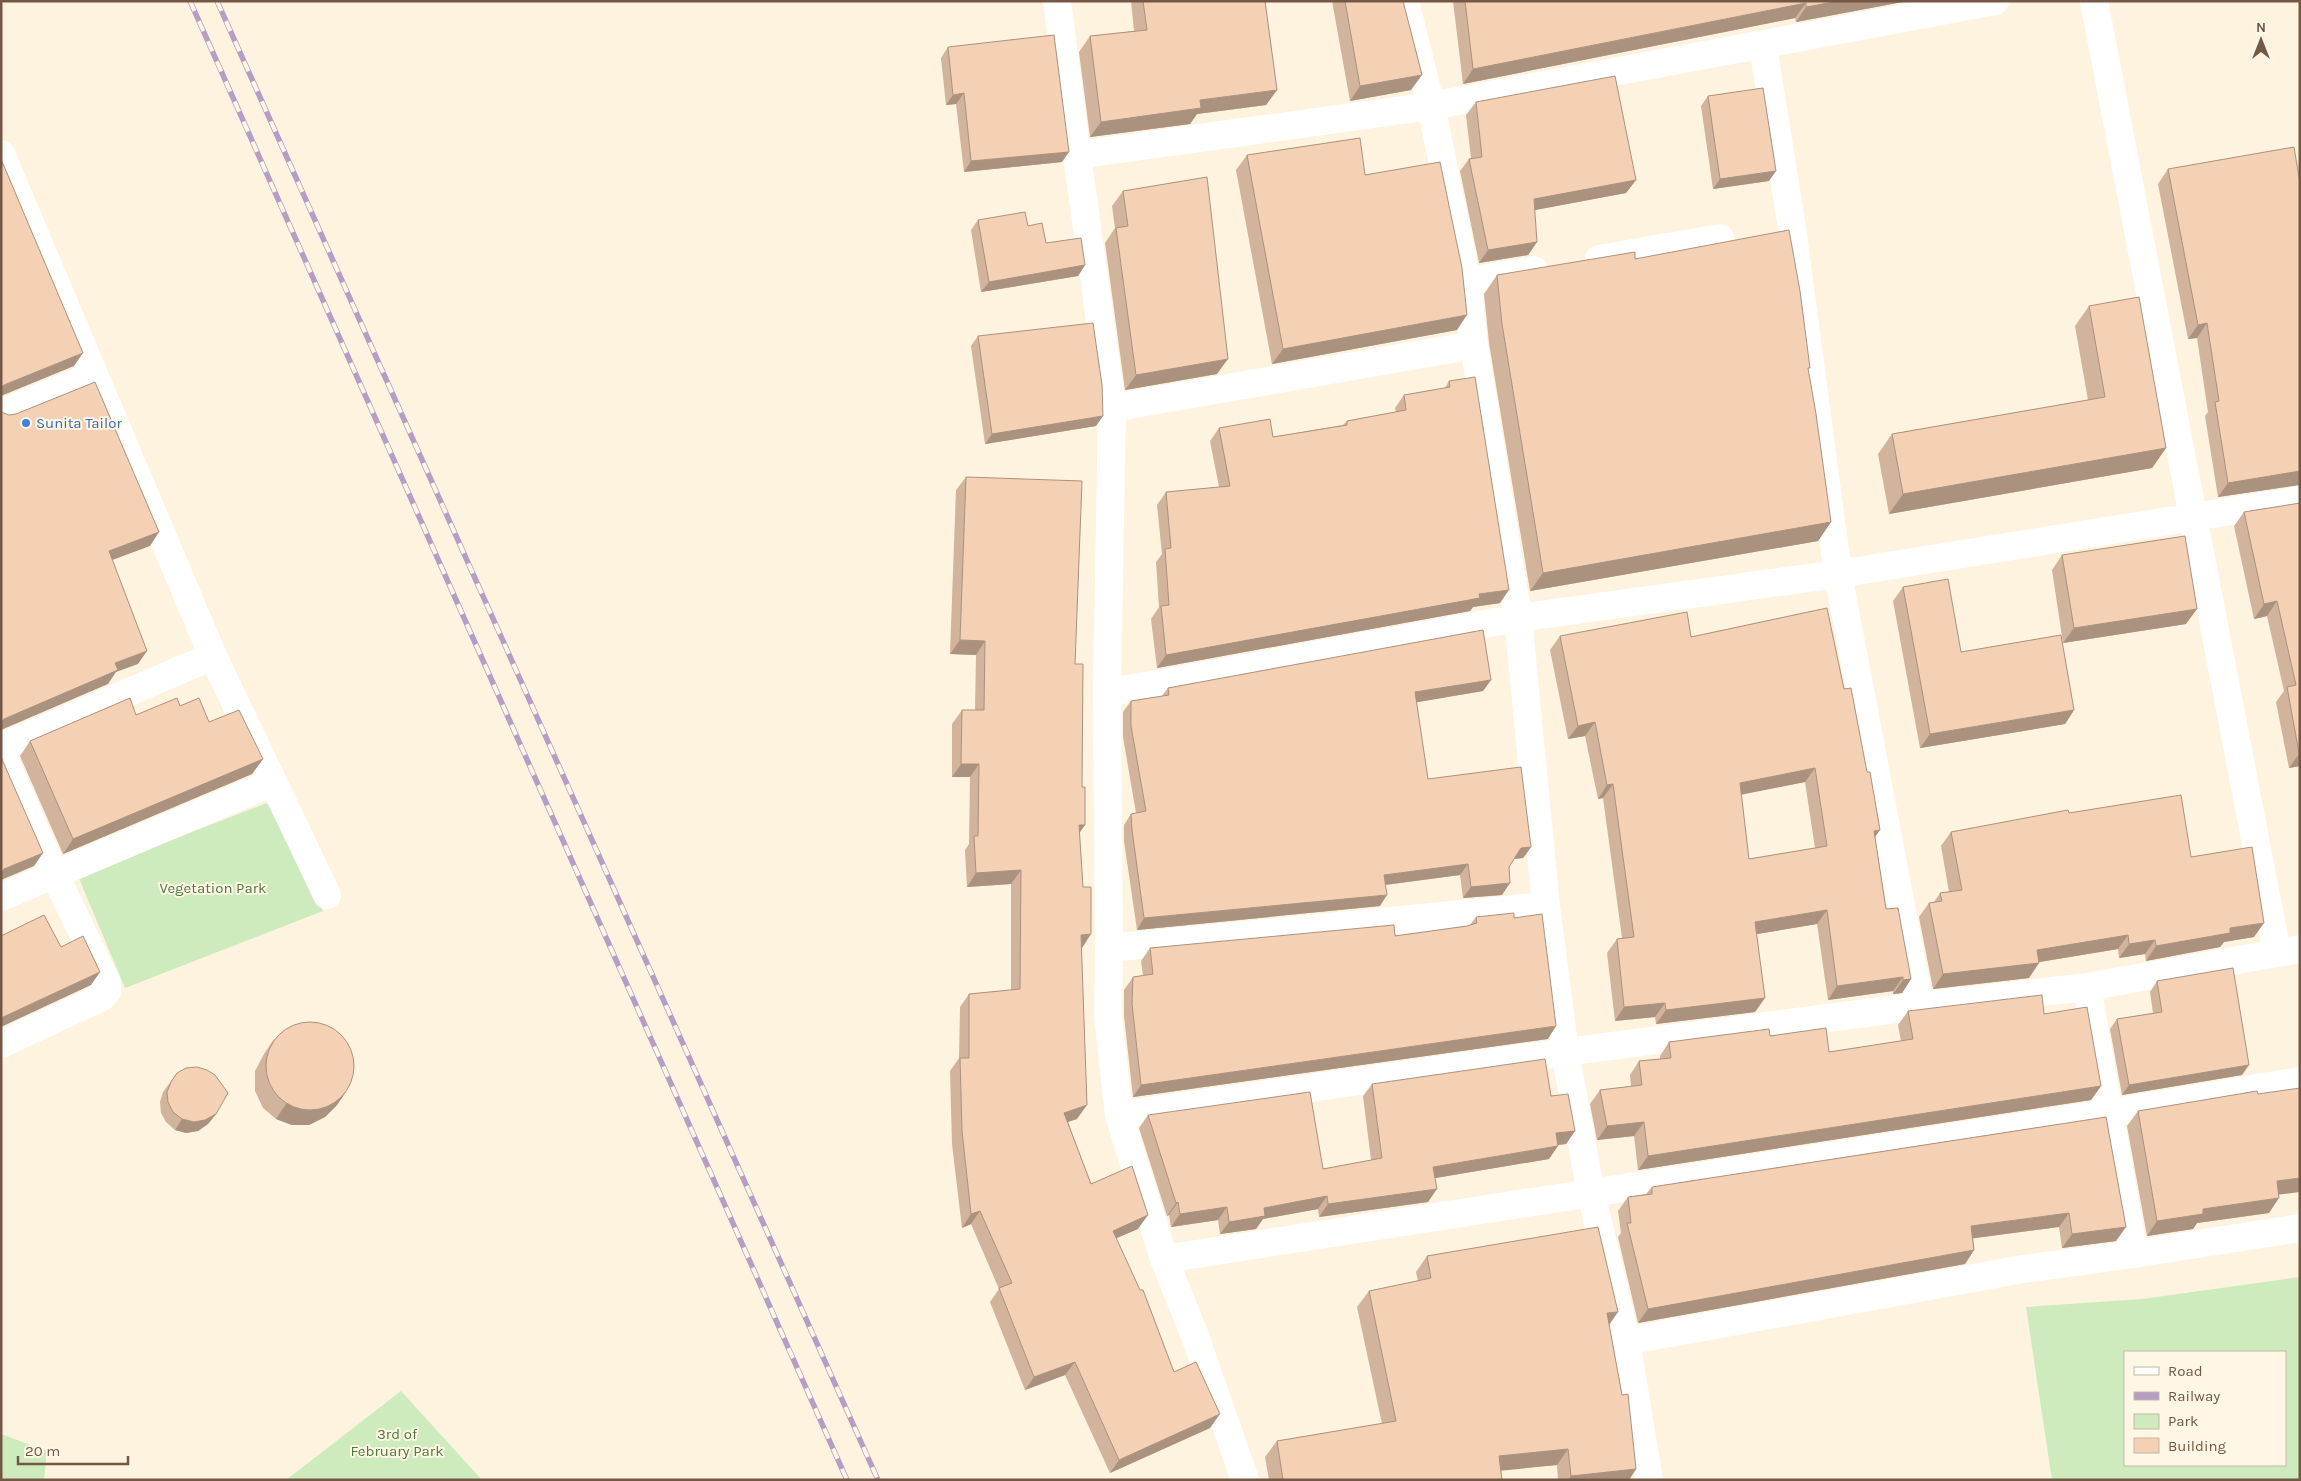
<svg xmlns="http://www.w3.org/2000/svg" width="2301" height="1481" viewBox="0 0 2301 1481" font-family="Karla,sans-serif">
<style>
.green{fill:#cdebbc;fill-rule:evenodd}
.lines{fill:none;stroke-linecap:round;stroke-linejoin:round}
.minor{stroke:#fff;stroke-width:28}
.rail-casing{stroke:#b59dc6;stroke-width:5.5}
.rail{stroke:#fff6e5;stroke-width:4;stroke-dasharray:11;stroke-linecap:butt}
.wall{fill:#d2b39b;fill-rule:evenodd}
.shaded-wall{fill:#ab927e}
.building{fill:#f4d0b4;stroke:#ab927e;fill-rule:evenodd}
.shop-dot{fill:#3f7fe0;stroke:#fff6e5;stroke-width:2}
.labels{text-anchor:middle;stroke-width:4;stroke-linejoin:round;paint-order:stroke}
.shop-label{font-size:15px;fill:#366cbe;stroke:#fff6e5;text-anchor:start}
.park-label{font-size:15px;fill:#4c7b3c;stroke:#fff6e5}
</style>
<rect width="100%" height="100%" fill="#fef3de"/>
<path class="green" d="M267 803 323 911 125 988 78 876Z
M2300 1277V1480H2052L2026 1307 2142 1299ZM2125 1352H2285V1465H2125Z
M401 1391 482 1480H286Z
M1 1434 47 1451 44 1480H1Z"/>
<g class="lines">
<path class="minor" d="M1057 1 1077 155
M1405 1 1431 106 1995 1
M2094 1 2277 953
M1763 46 1792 228 1838 574 1920 1006
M1 154 213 656 1 747
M1599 259 1720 238
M1467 281 1534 270
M1474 345 1518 618 1546 906 1565 1052 1591 1193 1626 1341
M1112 408 1474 345 1467 281 1431 106 1077 155 1112 408 1107 693 1109 948 1108 1017 1119 1115 1164 1259 1195 1336 1245 1480
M1 413 94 375
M213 656 327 895
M1107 693 1518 618 1838 574 2300 500
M1 752 54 873 107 983V991L102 997 1 1044
M1 897 273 782
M1109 948 1546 906
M2087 987 2134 1254
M1119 1115 1565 1052 1920 1006 2087 987 2300 949
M1164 1259 2108 1113 2300 1081
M1649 1480 1626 1341 2023 1269 2134 1254 2300 1228"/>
<g class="rail-casing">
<path id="rail" d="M190 1 847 1480
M217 1 878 1480"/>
</g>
<use href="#rail" class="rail"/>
</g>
<path class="wall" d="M1131 1H1265L1277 90 1266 105 1197 114 1190 124 1090 137 1079 52 1090 36 1134 31Z
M1332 1H1403L1411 90 1350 101Z
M1453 1H1908L1796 22 1795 18 1463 84Z
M948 47 1062 162 964 172 956 104 946 105 941 58Z
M1708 96 1769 181 1713 189 1701 106Z
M1476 102 1636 180 1626 193 1534 210 1537 242 1528 255 1479 263 1460 171 1469 159 1471 158 1466 115Z
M1247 155 1457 330 1272 364 1236 170Z
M2168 169 2298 485 2218 497 2205 416 2208 412 2197 338 2188 339 2158 184Z
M1123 191 1217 374 1125 390 1105 243 1115 228 1112 206Z
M978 220 1028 226 1046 243 1085 265 1078 276 981 292 971 230Z
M1635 259 1808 371 1831 522 1818 541 1530 591 1489 343 1484 294 1497 275Z
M2089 306 2166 448 2152 468 1889 514 1878 454 1892 434 2088 400 2075 326Z
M978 336 1096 426 985 444 971 346Z
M1449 381 1500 603 1473 607 1470 611 1157 668 1151 619 1159 607 1156 562 1162 554 1157 505 1166 492 1219 487 1210 441 1219 428 1273 437 1343 425 1347 421 1396 412 1395 408 1404 395 1445 388Z
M966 477 1075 664 1082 947 1077 1119 1068 1122 1091 1184 1138 1229 1116 1238 1174 1372 1210 1428 1110 1473 1065 1375 1025 1390 990 1302 999 1289 971 1224 962 1228 952 1144 950 1071 959 1058 960 1007 969 994 1011 990V884L967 887 965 850 969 844 970 777H952V724L962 710H975L976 655 950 654 956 490Z
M2300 503V766L2289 768 2276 702 2284 691 2267 616 2254 619 2234 526 2244 512Z
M2062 555 2186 624 2063 643 2052 570Z
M1903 587 1961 652 2074 710 2065 724 1920 748 1893 601Z
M1827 608 1875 837 1886 909 1911 979 1902 993 1893 994V991L1828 1000 1817 924 1757 934 1755 1012 1656 1024 1655 1017 1615 1021 1607 953 1617 939 1622 938 1603 798 1598 799 1585 736 1568 739 1550 650 1560 636 1691 637ZM1805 782 1815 848 1749 859 1741 794Z
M1491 680 1483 691 1416 702 1428 779 1531 847 1523 858 1514 859 1509 867 1502 895 1463 898 1460 875 1386 885 1380 906 1137 930 1124 841V825L1131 814 1136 813 1123 737V712L1131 701 1162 696 1168 688Z
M180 706 209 722 263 759 252 774 63 854 20 756 30 741 136 715Z
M2069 813 2191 857 2254 937 2224 942 2220 947 2146 961 2145 954 2119 958 2118 949 2039 962 2029 978 1933 989 1919 917 1929 903 1934 902 1940 893 1949 892 1941 846 1951 832Z
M1476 917 1514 918 1548 1039 1133 1097 1124 1016V990L1133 977 1143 976 1141 961 1150 948 1395 936 1467 926 1470 925Z
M2157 981 2242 1075 2122 1095 2110 1029 2117 1019 2153 1013 2150 992Z
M1908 1011 2044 1014 2101 1086 2091 1100 1638 1170 1634 1136 1597 1140 1590 1104 1600 1090 1631 1086 1630 1075 1639 1061 1660 1059V1056L1669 1042 1770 1036 1829 1052 1901 1041 1898 1025Z
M274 1039 347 1090 337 1105 325 1117 309 1125H292L276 1119 263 1108 255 1091V1071L264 1054Z
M177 1073 216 1114 208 1124 198 1131 186 1133 175 1130 166 1122 161 1113 160 1102 163 1092Z
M1372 1084 1551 1096 1575 1131 1566 1144 1558 1145 1549 1159 1435 1178 1428 1202 1319 1217 1318 1209 1263 1219 1256 1229 1220 1234 1218 1220 1171 1227 1169 1215 1167 1216 1139 1128 1148 1115 1323 1169 1371 1160 1363 1096Z
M2138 1111 2279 1195 2269 1213 2197 1223 2193 1229 2147 1236 2127 1126Z
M2106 1117 2116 1241 2062 1248 2059 1227 1973 1238 1974 1250 1965 1264 1638 1323 1618 1237 1621 1233 1618 1211 1628 1197 1646 1194 1652 1187Z
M1427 1256 1609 1324 1636 1469 1629 1480H1558L1557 1465 1501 1470 1502 1480H1269L1265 1457 1277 1441 1382 1424 1357 1307 1369 1291 1418 1281 1416 1272Z"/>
<path class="shaded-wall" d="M1839 1H1908L1796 22 1806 7Z
M1806 3 1795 18 1463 84 1473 69Z
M1422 75 1411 90 1350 101 1360 86Z
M1277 90 1266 105 1197 114 1190 124 1090 137 1101 122 1200 100Z
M964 93 956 104 946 105 953 95Z
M1069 152 1062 162 964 172 971 161Z
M1776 171 1769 181 1713 189 1720 179Z
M1636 180 1626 193 1525 212 1534 199Z
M1537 242 1528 255 1479 263 1488 250Z
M1085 265 1078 276 981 292 989 282Z
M1467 315 1457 330 1272 364 1283 349Z
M2207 323 2197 338 2188 339 2198 325Z
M83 353 74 366 1 396V388L4 385Z
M1228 359 1217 374 1125 390 1136 375Z
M1103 416 1096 426 985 444 992 434Z
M2166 448 2152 468 1889 514 1903 494Z
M2300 471V485L2218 497 2228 483Z
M1831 522 1818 541 1530 591 1543 573Z
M159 532 150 546 99 565 109 551Z
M1509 590 1500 603 1473 607 1470 611 1157 668 1166 655 1479 594Z
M2277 601 2267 616 2254 619 2264 604Z
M2197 609 2186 624 2063 643 2074 628Z
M960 640 985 641 976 655 950 654Z
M147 651 138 664 116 672 108 684 1 730V722L4 719 115 663Z
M1491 680 1483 691 1407 704 1415 692Z
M2074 710 2065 724 1920 748 1930 734Z
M1595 722 1585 736 1568 739 1578 726Z
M2300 753V766L2289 768Z
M263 759 252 774 63 854 73 839Z
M961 764H979L970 777H952Z
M1815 768 1805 782 1730 797 1740 783Z
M1613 784 1603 798 1598 799 1607 785Z
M1079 825H1085L1076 838Z
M1880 830 1870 844 1874 831Z
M1531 847 1523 858 1513 859 1521 848Z
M43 853 34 866 1 880V873L4 869Z
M1468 864 1460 875 1376 886 1384 875Z
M1021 870 1011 884 967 887 976 873Z
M1510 883 1502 895 1463 898 1471 887Z
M1387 895 1380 906 1137 930 1144 918Z
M1827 910 1817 924 1745 936 1755 922Z
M2264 923 2254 937 2224 942 2220 947 2146 961 2156 946 2230 928Z
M1091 934 1082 948 1081 935Z
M2128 935 2118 949 2027 964 2037 950Z
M2155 940 2145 954 2119 958 2129 944Z
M2039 963 2029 978 1933 989 1943 974Z
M100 972 91 985 1 1027V1018Z
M1903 977 1893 991 1828 1000 1837 986Z
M1911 979 1902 993 1893 994 1903 980Z
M1765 998 1755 1012 1656 1024 1666 1010Z
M1665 1003 1655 1017 1615 1021 1624 1007Z
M1556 1026 1548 1039 1133 1097 1141 1085Z
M2249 1065 2242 1075 2122 1095 2129 1085Z
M2101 1086 2091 1100 1638 1170 1648 1156Z
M347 1090 337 1105 325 1117 309 1125H292L276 1119 286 1104Z
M1087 1105 1077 1119 1055 1126 1064 1113Z
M216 1114 208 1124 198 1131 186 1133 175 1130 182 1119Z
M1644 1122 1634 1136 1597 1140 1607 1126Z
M1575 1131 1566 1144 1547 1146 1556 1133Z
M1558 1146 1549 1159 1424 1180 1433 1167Z
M2300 1178V1192L2267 1196 2277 1181Z
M1437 1189 1428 1202 1319 1217 1328 1204Z
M1327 1196 1318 1209 1263 1219 1256 1229 1220 1234 1229 1222 1264 1208Z
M2279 1198 2269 1213 2197 1223 2193 1229 2147 1236 2157 1221 2203 1209Z
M1178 1202 1169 1215 1167 1216 1176 1203Z
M1227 1207 1218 1220 1171 1227 1180 1214Z
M980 1211 971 1224 962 1228 971 1214Z
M2069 1213 2059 1227 1961 1240 1971 1226Z
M1148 1215 1138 1229 1103 1244 1113 1231Z
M2126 1227 2116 1241 2062 1248 2072 1234Z
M1974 1250 1965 1264 1638 1323 1648 1309Z
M1618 1312 1607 1328V1313Z
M1075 1362 1065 1375 1025 1390 1034 1377Z
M1220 1414 1210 1428 1110 1473 1119 1460Z
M1568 1449 1557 1465 1488 1472 1499 1456Z
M1636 1469 1629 1480H1568L1571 1476Z"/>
<path class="building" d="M1143 1H1265L1277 90 1200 100 1201 108 1101 122 1090 36 1147 30Z
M1345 1H1403L1422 75 1360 86Z
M1465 1H1839L1806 7V3L1473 69Z
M1054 35 1069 152 971 161 964 93 953 95 948 47Z
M1615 76 1636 180 1534 199 1537 242 1488 250 1469 159 1482 157 1476 102Z
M1763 88 1776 171 1720 179 1708 96Z
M1360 138 1365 175 1440 162 1462 268 1467 315 1283 349 1247 155Z
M2294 147 2300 183V471L2228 483 2215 402 2219 401 2207 323 2198 325 2168 169Z
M1 159 83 353 4 385 1 388Z
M1207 177 1228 359 1136 375 1116 228 1128 226 1123 191Z
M1025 212 1028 226 1042 223 1046 243 1081 238 1085 265 989 282 978 220Z
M1789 230 1800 291 1810 368H1808L1816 414 1831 522 1543 573 1502 324 1497 275 1635 252V259Z
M2139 297 2166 448 1903 494 1892 434 2105 397 2089 306Z
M1093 323 1102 385 1103 416 992 434 978 336Z
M1475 377 1509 590 1479 594 1480 598 1166 655 1161 606 1169 605 1165 549 1171 548 1166 492 1230 486 1219 428 1270 419 1273 437 1347 425V421L1406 410 1404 395 1450 387 1449 381Z
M95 382 159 532 109 551 147 651 115 663 118 670 4 719 1 722V412L9 415 16 414Z
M966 477 1082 481 1075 664H1083L1082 787H1085V825H1079L1083 887H1091V934L1081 935 1087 1105 1064 1113 1091 1184 1132 1166 1148 1215 1113 1231 1140 1290H1143L1174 1372 1196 1362 1220 1414 1119 1460 1075 1362 1034 1377 999 1288 1012 1283 980 1211 971 1214 962 1131 960 1058H969V994L1020 989 1021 870 976 873 974 836H978L979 764H961L962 710H984L985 641 960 640Z
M2300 503V753H2299L2287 687 2296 685 2277 601 2264 604 2244 512Z
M2185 536 2197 609 2074 628 2062 555Z
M1948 579 1961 652 2061 635 2074 710 1930 734 1903 587Z
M1827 608 1844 689 1851 688 1867 772H1870L1880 830 1874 831 1886 909 1898 908 1911 979 1903 980V977L1837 986 1827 910 1755 922 1765 998 1666 1010 1665 1003 1624 1007 1617 939 1634 937 1613 784 1607 785 1595 722 1578 726 1560 636 1687 612 1691 637ZM1815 768 1827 846 1749 859 1740 783Z
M1483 630 1491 680 1415 692 1428 779 1521 767 1531 847 1521 848 1509 867 1510 883 1471 887 1468 864 1384 875 1387 895 1144 918 1132 830 1131 814 1146 811 1131 726V701L1169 695 1168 688Z
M130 698 136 715 177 698 180 706 199 698 209 722 239 710 263 759 73 839 30 741Z
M1 757 43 853 4 869 1 873Z
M2181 795 2191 857 2252 847 2264 923 2230 928V933L2156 946 2155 940 2129 944 2128 935 2037 950 2039 963 1943 974 1929 903 1942 901 1940 893 1962 890 1951 832 2068 810 2069 813Z
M1514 913V918L1542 914 1556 1026 1141 1085 1132 1004 1133 977 1153 974 1150 948 1394 925 1395 936 1467 926 1477 923 1476 917Z
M44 915 61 947 83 936 100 972 1 1018V936Z
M2233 968 2249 1065 2129 1085 2117 1019 2162 1012 2157 981Z
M2042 995 2044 1014 2087 1007 2101 1086 1648 1156 1644 1122 1607 1126 1600 1090 1642 1085 1639 1061 1671 1058 1669 1042 1769 1029 1770 1036 1826 1028 1829 1052 1913 1039 1908 1011Z
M266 1066a44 44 0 1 1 88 0a44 44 0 1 1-88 0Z
M1545 1059 1551 1096 1568 1094 1575 1131 1556 1133 1558 1146 1433 1167 1437 1189 1328 1204 1327 1196 1264 1208 1265 1216 1229 1222 1227 1207 1180 1214 1178 1202 1176 1203 1148 1115 1310 1092 1323 1169 1382 1158 1372 1084Z
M197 1067 207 1070 215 1075 228 1093 216 1114 205 1120 194 1122 182 1119 173 1112 168 1102 167 1092 171 1082 177 1073 186 1068Z
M2300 1088V1178L2277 1181 2279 1198 2203 1209V1214L2157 1221 2138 1111 2257 1091 2258 1094Z
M2106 1117 2126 1227 2072 1234 2069 1213 1971 1226 1974 1250 1648 1309 1627 1223H1631L1628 1197 1652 1194V1187Z
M1598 1227 1618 1312 1607 1313 1622 1395 1628 1394 1636 1469 1571 1476 1568 1449 1499 1456 1502 1480H1283L1277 1441 1396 1421 1369 1291 1431 1278 1427 1256Z"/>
<circle class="shop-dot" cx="26" cy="423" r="5"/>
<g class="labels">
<g class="shop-label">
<text x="36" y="428">Sunita Tailor</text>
</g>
<g class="park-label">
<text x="213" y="893">Vegetation Park</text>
<text x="397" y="1439">3rd of<tspan x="397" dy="17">February Park</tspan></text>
</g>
</g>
<rect width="2301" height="1481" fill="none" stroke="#745845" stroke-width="5"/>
<rect x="2124" y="1351" width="162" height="115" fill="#fff6e5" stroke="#c7b7a5"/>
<rect x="2134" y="1367" width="25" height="8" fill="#ffffff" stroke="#c7b7a5"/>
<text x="2168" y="1376" font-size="15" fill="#745845">Road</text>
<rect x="2134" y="1392" width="25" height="8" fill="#b59dc6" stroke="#c7b7a5"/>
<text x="2168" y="1401" font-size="15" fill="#745845">Railway</text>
<rect x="2134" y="1414" width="25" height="15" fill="#cdebbc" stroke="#c7b7a5"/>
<text x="2168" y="1426" font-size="15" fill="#745845">Park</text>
<rect x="2134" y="1438" width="25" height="15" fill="#f4d0b4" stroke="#c7b7a5"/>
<text x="2168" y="1451" font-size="15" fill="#745845">Building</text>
<g transform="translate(2261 40)" stroke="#fff6e5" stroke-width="4" paint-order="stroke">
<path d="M0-4L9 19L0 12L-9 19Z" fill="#745845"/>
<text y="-8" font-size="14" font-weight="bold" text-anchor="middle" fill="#745845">N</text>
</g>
<path d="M18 1456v8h110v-8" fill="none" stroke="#745845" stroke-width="2.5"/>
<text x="25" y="1456" font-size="15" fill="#745845" stroke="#fff6e5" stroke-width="4" paint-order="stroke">20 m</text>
</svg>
